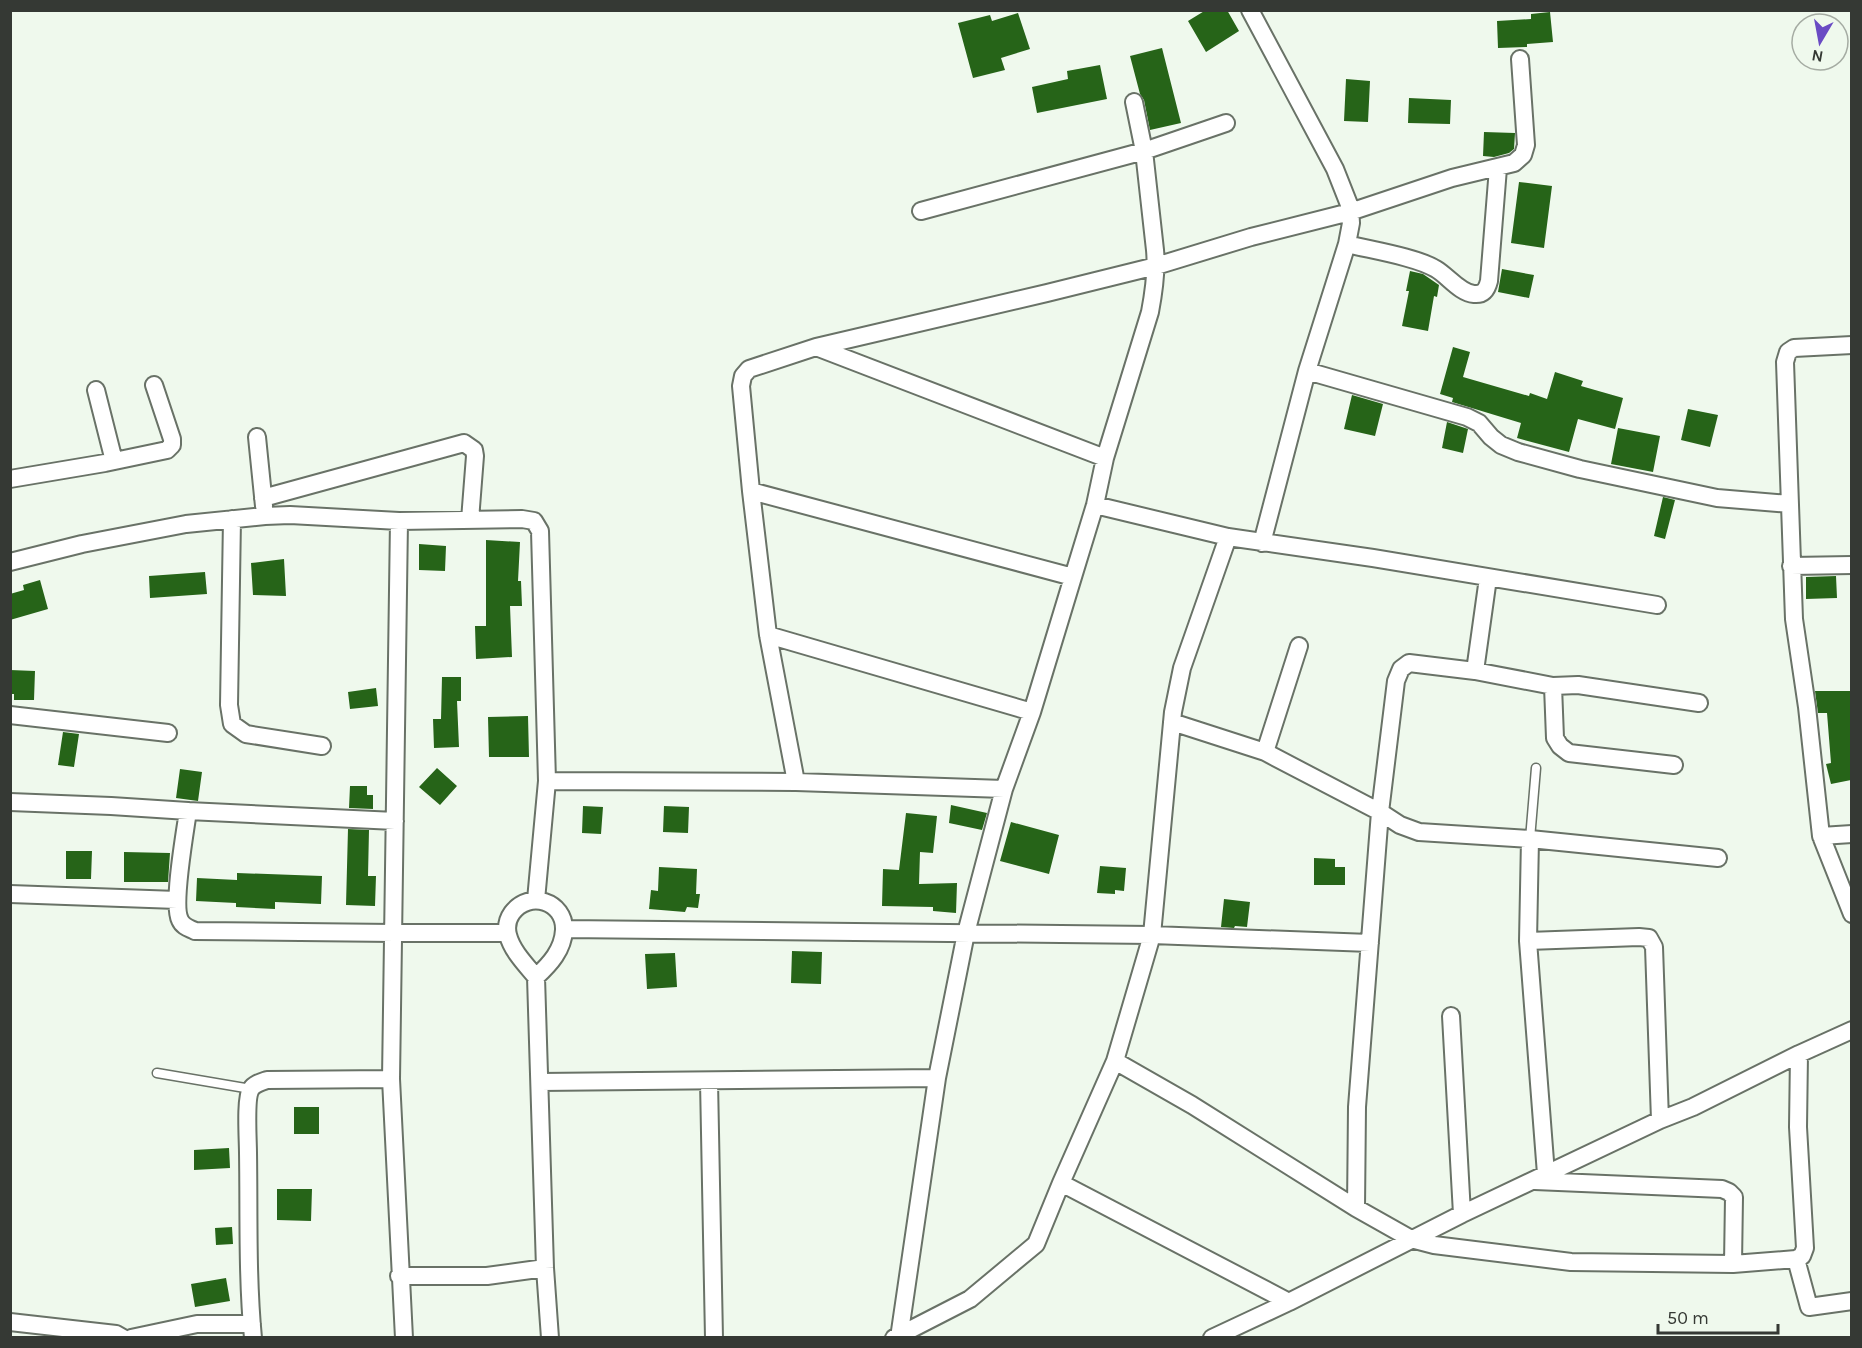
<svg xmlns="http://www.w3.org/2000/svg" width="1862" height="1348" viewBox="0 0 1862 1348" font-family="Karla,sans-serif">
<style>
.building{fill:#266418}
.lines{fill:none;stroke-linecap:round;stroke-linejoin:round}
.lane-casing{stroke:#697267;stroke-width:11}
.street-casing{stroke:#697267;stroke-width:20}
.lane{stroke:#fff;stroke-width:8}
.street{stroke:#fff;stroke-width:16}
</style>
<rect width="100%" height="100%" fill="#eff9ed"/>
<path class="building" d="M1206 10H1227L1239 31 1206 52 1188 21Z
M1550 12 1553 42 1527 44V47L1498 48 1497 21 1531 19V14Z
M1018 13 1030 49 1001 58 1005 70 973 78 958 23 990 15 992 21Z
M1162 48 1181 123 1150 130 1144 100 1140 94 1130 56Z
M1100 65 1107 99 1037 113 1032 87 1068 79 1067 71Z
M1346 79 1370 81 1368 122 1344 121Z
M1409 98 1451 100 1450 124 1408 123Z
M1484 132 1515 133 1514 149 1509 153 1494 157 1483 156Z
M1519 182 1552 186 1544 248 1511 243Z
M1502 269 1534 275 1529 298 1498 292Z
M1410 271 1423 274 1439 285 1437 297 1434 296 1428 331 1402 326 1409 291H1406Z
M1453 347 1470 352 1463 377 1529 396 1530 393 1547 399 1555 372 1583 381 1581 386 1623 398 1615 429 1578 419 1569 452 1517 438 1521 423 1452 402 1453 398 1440 394Z
M1352 395 1383 404 1375 436 1344 429Z
M1688 409 1718 415 1710 447 1681 440Z
M1447 422 1468 429 1463 453 1442 448Z
M1618 428 1660 436 1653 472 1611 464Z
M1663 497 1675 500 1665 539 1654 536Z
M486 540 520 542 518 581H521L522 606H510L512 657 476 659 475 626H486Z
M419 544 446 546 445 571 419 570Z
M284 559 286 596 253 595 251 563Z
M205 572 207 594 150 598 149 576Z
M1836 576 1837 598 1806 599V577Z
M40 580 48 609 10 620V594L24 590 23 585Z
M10 670 35 671 34 700H14V694H10Z
M442 677H461V701H457L459 747 434 748 433 719H441Z
M376 688 378 706 350 709 348 692Z
M1815 691H1851V780L1831 784 1826 764 1831 763 1827 713H1818Z
M528 716 529 757H489L488 717Z
M63 732 79 734 74 767 58 765Z
M437 768 457 786 440 805 419 787Z
M180 769 202 772 198 801 176 798Z
M350 786H367V795H373V809L349 808Z
M951 805 987 813 982 830 949 823Z
M583 806 603 807 601 834 582 833Z
M664 806 689 807 688 833 663 832Z
M906 813 937 816 933 853 920 852 919 884 957 883 956 913 933 911V907L882 906 883 869 899 870Z
M1011 822 1059 835 1049 874 1000 861Z
M348 829 369 830 368 876H376L375 906 346 905Z
M66 851H92L91 879H66Z
M124 852 170 853 168 882H124Z
M1314 858 1335 859V867H1345V885H1314Z
M1100 866 1126 868 1124 891 1115 890V894L1097 893Z
M659 867 697 869 696 894H700L698 908 687 907 685 912 649 909 651 890 658 891Z
M237 873 322 876 321 904 275 902V909L236 907V903L196 901 197 878 237 880Z
M1224 899 1250 902 1247 927 1235 926 1234 928 1221 927Z
M792 951 822 952 821 984 791 983Z
M675 953 677 987 647 989 645 954Z
M294 1107H319V1134H294Z
M229 1148 230 1168 194 1170V1150Z
M277 1189H312L311 1221 277 1220Z
M232 1227 233 1244 216 1245 215 1228Z
M226 1278 230 1301 195 1307 191 1284Z"/>
<g class="lines">
<g class="lane-casing">
<path id="lane" d="M1530 839 1536 768
M157 1073 251 1089"/>
</g>
<g class="street-casing">
<path id="street" d="M1250 10 1335 169 1350 207 1351 223 1347 244 1307 371 1262 543
M921 211 1144 151 1226 123
M1347 244C1371 250 1416 257 1436 269 1448 276 1460 293 1474 294 1484 295 1487 289 1489 281L1498 168
M1852 345 1794 348 1788 352 1785 362 1794 619 1807 707 1821 836 1852 914
M816 347 1105 458
M1307 371 1467 417 1479 423 1491 437 1501 445 1518 452 1580 469 1717 498 1790 504
M96 390 114 461
M257 437 264 506
M10 479 105 463 167 450 172 445V439L154 385
M751 491 741 386 743 376 749 369 816 347 1047 293 1156 266 1251 237 1350 212 1452 178 1514 163 1523 155 1526 145 1520 59
M263 498 464 443 474 450 475 456 470 520
M1095 505 1228 537 1373 558 1657 605
M232 519 229 705 232 724 246 734 322 746
M399 521 391 1079 404 1338
M1228 537 1182 668 1173 712 1152 935 1370 943
M10 562 82 544 186 524 265 516 290 515 399 521 522 519 534 521 540 531 547 781 536 900
M1791 566 1852 565
M768 635 1032 712
M1475 671 1488 578
M1553 686 1578 685 1699 703
M10 715 168 733
M1172 722 1265 752 1299 646
M1265 752 1380 812 1400 825 1419 832 1530 839 1718 858
M547 781 796 782 768 635 751 491 1073 577
M796 782 1004 789
M10 802 111 806 188 811 395 821
M188 811C185 832 172 905 180 920 183 927 189 928 195 931L394 933H507
M1821 836 1852 834
M10 894 177 900
M564 929 1152 935 1115 1061 1061 1183 1036 1244 970 1299 894 1338
M1528 941 1530 839
M536 977C550 964 563 950 564 930 565 901 529 890 512 913 507 920 506 927 508 935 512 951 526 965 536 977L545 1268 550 1338
M1451 1016 1462 1214
M1115 1061 1192 1105 1356 1208 1411 1239 1434 1245 1571 1262 1733 1264 1796 1259 1802 1256 1805 1248 1798 1127 1799 1054 1852 1030
M709 1081 714 1338
M540 1082 937 1078
M1546 1174 1528 941 1639 937 1649 938 1654 947 1660 1120
M1535 1181 1722 1189 1729 1192 1734 1197 1733 1264
M1061 1183 1289 1302
M1356 1208 1357 1107 1380 812 1396 681 1401 669 1409 663 1475 671 1553 686 1555 738 1560 746 1569 753 1674 765
M1796 1259 1809 1307 1852 1301
M399 1276H487L545 1268
M10 1322 116 1334 123 1338
M131 1338 197 1324H252
M253 1338C247 1276 249 1214 248 1153 248 1140 245 1098 251 1089 254 1084 261 1082 267 1080L391 1079
M899 1338 937 1078 966 933 1004 789 1032 712 1073 577 1095 505 1105 458 1150 312C1154 291 1157 271 1155 250L1144 151 1134 102
M1212 1338 1289 1302 1462 1214 1660 1120 1693 1107 1799 1054"/>
</g>
<use href="#lane" class="lane"/>
<use href="#street" class="street"/>
</g>
<rect width="1862" height="1348" fill="none" stroke="#353934" stroke-width="24"/>
<g transform="translate(1820 42) rotate(190)"><circle r="28" fill="#eff9ed" stroke="#a5aca3" stroke-width="1.5"/>
<path d="M0-4.5L10 22L0 15L-10 22Z" fill="#6a4bc4"/>
<text y="-9" font-size="16" font-weight="bold" text-anchor="middle" fill="#353934">N</text>
</g>
<path d="M1658 1324v9h120v-9" fill="none" stroke="#353934" stroke-width="3"/>
<text x="1667" y="1324" font-size="18" fill="#353934" stroke="#eff9ed" stroke-width="4.5" paint-order="stroke">50 m</text>
</svg>
